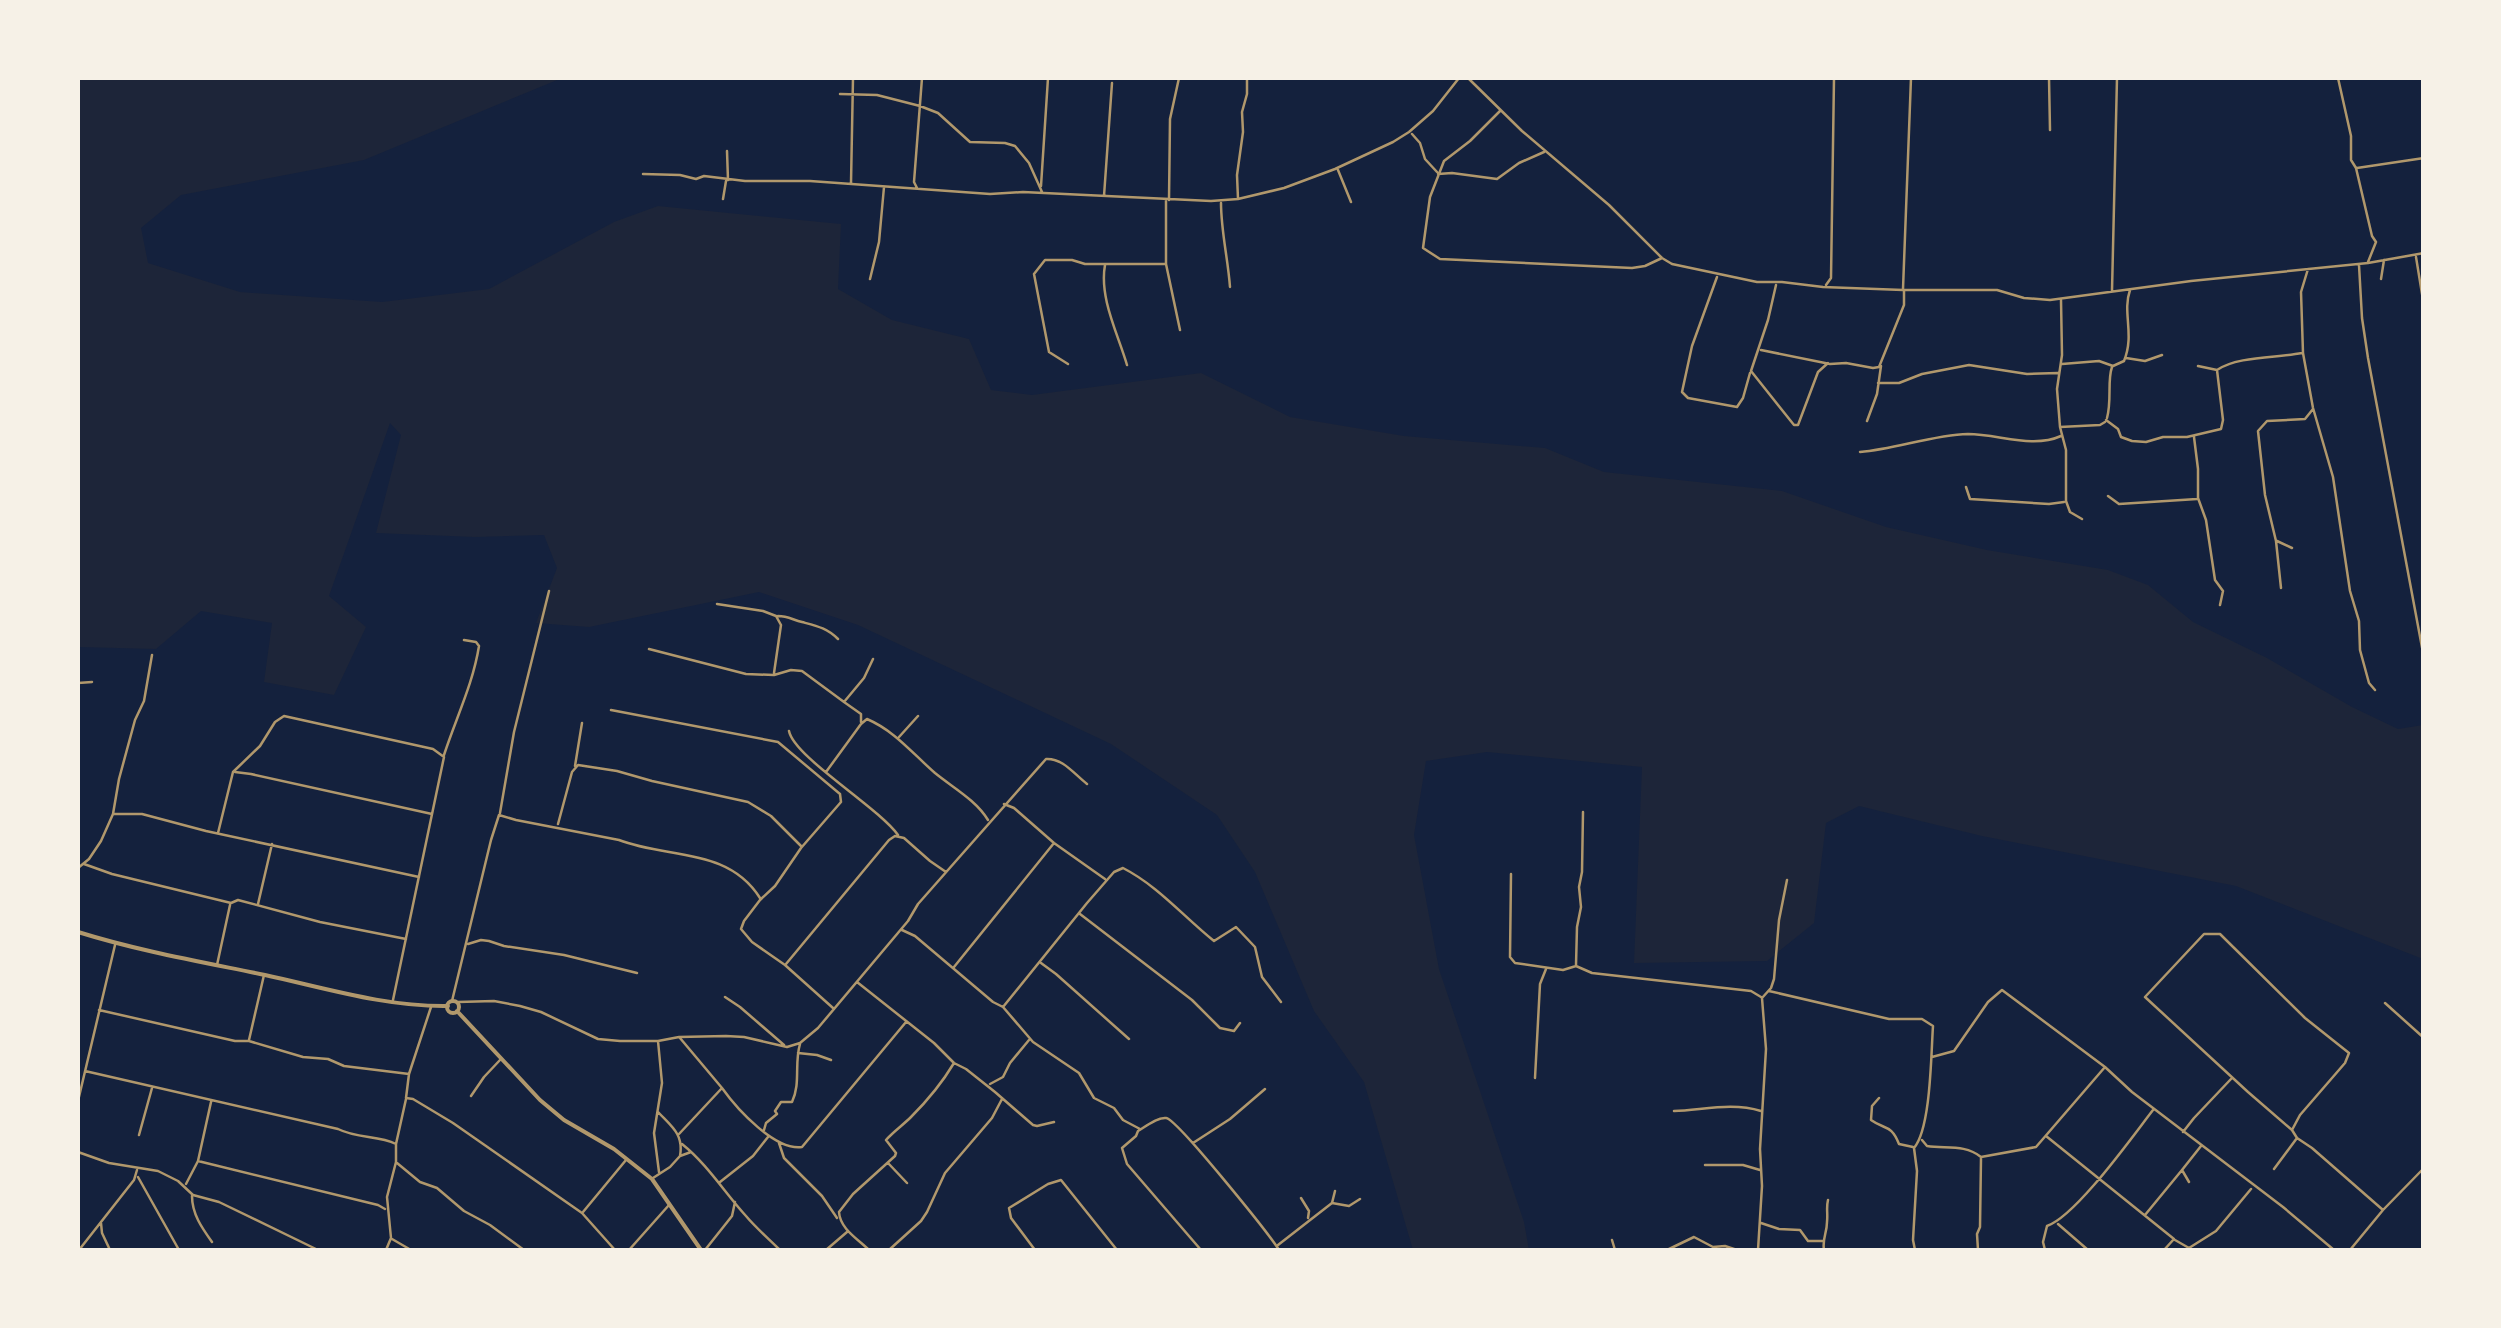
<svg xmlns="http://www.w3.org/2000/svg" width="2501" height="1328" viewBox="0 0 2501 1328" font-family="Raleway,sans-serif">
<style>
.green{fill:#1d2539}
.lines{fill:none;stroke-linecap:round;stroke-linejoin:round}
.minor{stroke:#b1986c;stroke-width:2.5}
.tertiary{stroke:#b1986c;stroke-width:4}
</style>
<rect width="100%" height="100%" fill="#14213d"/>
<path class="green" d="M78 78H562L364 160 181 195 141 228 148 263 240 292 382 302 489 289 614 222 658 206 841 224 838 289 892 320 969 339 991 390 1032 395 1201 373 1290 417 1404 436 1545 448 1604 472 1782 491 1886 527 1987 550 2108 570 2148 585 2193 622 2267 658 2352 707 2398 729 2423 725V959L2236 886 1982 836 1859 806 1826 823 1814 923 1767 961 1634 963 1642 767 1487 752 1426 761 1414 835 1439 969 1524 1222 1529 1250H1413L1364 1082 1314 1011 1255 872 1217 815 1111 744 858 625 759 592 589 627 536 623 557 568 544 535 475 537 376 533 401 435 390 423 329 596 366 627 334 695 264 682 272 623 201 611 156 649 78 647Z"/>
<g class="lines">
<path class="minor" d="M1468 78 1522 131 1609 205 1662 258 1672 264 1757 282H1782L1823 287 1903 290H1997L2024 298 2050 300 2191 281 2368 263 2424 253
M2049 78 2050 130
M2338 78 2351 136V160L2356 168 2372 236 2376 242 2368 262
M840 94 877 95 920 106 938 113 970 142 1005 143 1015 146 1029 163 1042 192
M1500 111 1470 141 1444 161 1430 197 1423 248 1440 259 1632 268 1645 266 1662 258
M1412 134 1420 143 1425 159 1437 172
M727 151 728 180
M2357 168 2424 158
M1338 170 1351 202
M643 174 680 175 696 179 704 176 745 181H810L990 194 1023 192 1211 201 1238 199 1284 188 1335 169 1393 142 1409 132 1433 111 1459 78
M1438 174 1452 173 1497 179 1519 163 1544 152
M851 183 853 78
M1041 186 1048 78
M917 188 914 182 922 78
M1104 196 1112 83
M723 199 726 181
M1238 199 1237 175 1243 132 1242 112 1247 94V78
M1169 200 1170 119 1179 78
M1221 203C1221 231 1228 259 1230 287
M2416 257 2424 306
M1166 264 1180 330
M1105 265C1099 298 1118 334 1127 365
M2359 265 2362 318 2368 358 2424 658
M2308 269 2301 292 2303 353 2313 408 2333 477 2350 591 2359 621 2360 650 2369 683 2375 690
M1717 277 1692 346 1682 392 1688 398 1737 407 1743 398 1750 373
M870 279 879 242 884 187
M2381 279 2384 260
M1776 285 1768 320 1751 371 1794 425H1798L1818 372 1828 363
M1826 285 1831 278 1834 78
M1903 289 1911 78
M2112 291 2117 78
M2061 300 2062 355 2057 389 2060 427 2066 450V501L2070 512 2082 519
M1761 350 1830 364 1846 363 1873 368 1879 367 1904 305V291
M2126 358 2145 361 2162 355
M1068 364 1049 352 1034 274 1045 260H1072L1085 264H1166V199
M2062 364 2099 361 2113 366 2124 361C2135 334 2122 313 2130 290
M2198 366 2217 370C2237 356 2277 358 2302 353
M1878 383H1899L1922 374 1969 365 2027 374 2058 373
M2107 418C2112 400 2107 381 2112 367
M2106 420 2118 429 2121 437 2132 441 2146 442 2163 437H2187L2221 429 2223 420 2217 370
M1867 421 1877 394 1881 366
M2060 427 2100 425 2105 422
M2194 437 2198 469V498L2206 520 2215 580 2223 591 2220 605
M1860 452C1896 449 1932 435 1968 434 1999 434 2032 449 2061 436
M1966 487 1970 499 2049 504 2064 502
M2108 496 2119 504 2197 499
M2277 541 2292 548
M2281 588 2276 541 2265 495 2258 431 2267 421 2305 419 2313 409
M717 604 763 611 776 616 781 625 774 673
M778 616C788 616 793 620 802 622 817 626 827 628 838 639
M649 649 746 674 774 675 791 670 802 671 844 702
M78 683 92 682
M611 710 778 742 840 794 841 802 801 848 775 886 760 900 744 921 741 929 752 942 785 965 833 1008
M861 722V714L844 702 864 678 873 659
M789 731C794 757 878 807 898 835
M899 737 918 716
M444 755C456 718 473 684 479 646L476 642 464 640
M575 766 582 723
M235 772 251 774 432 814
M826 772 861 724 867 719C895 731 913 754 935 773 952 787 976 800 988 820
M1004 804 1014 808 1054 843 1105 879
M500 813 514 732 549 591
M113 814H142L206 831 419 877
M558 824 572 772 578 765 617 771 652 781 748 802 771 816 801 846
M218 833 233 772 260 746 275 722 284 716 433 749 444 757 393 1000
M84 864 112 874 231 903 238 900 320 922 406 939
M78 868 89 859 101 841 113 814 119 779 135 720 144 701 152 655
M1511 874 1510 957 1515 963 1563 970 1576 966 1592 973 1751 991 1761 997
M258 904 272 844
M1080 914 1192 1000 1220 1028 1234 1031 1240 1023
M902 930 915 936 993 1002 1003 1007 1033 1042 1079 1073 1094 1098 1114 1108 1123 1120 1140 1129
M468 944 481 940 489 941 504 946 564 955 637 973
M1041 963 1056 974 1129 1039
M786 964 889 840 895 836 904 838 930 861 946 872
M217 965 230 905
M1576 965 1577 927 1581 907 1579 887 1582 872 1583 812
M954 967 1054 843
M857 982 934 1043 954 1063 966 1069 995 1092 1033 1125 1037 1126 1054 1122
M1769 991 1889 1019H1922L1933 1026C1931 1054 1931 1128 1914 1148L1917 1171 1913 1240 1915 1250
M725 997 740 1007 784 1045
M452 1001 491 840 499 815 516 820 619 840C668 859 728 847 760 898
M458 1002 494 1001 520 1006 541 1012 598 1039 620 1041H658L679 1037 726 1036 744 1037 787 1047 800 1043 818 1028 908 921 918 904 1046 759C1063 758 1074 774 1087 784
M2385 1003 2424 1038
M431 1007 409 1074 406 1098 413 1099 453 1123 582 1213 615 1250
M1003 1007 1087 903 1114 872 1123 868C1158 886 1183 916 1214 941L1236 927 1255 947 1262 977 1281 1002
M99 1010 235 1041H249L303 1057 328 1059 344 1066 409 1074
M249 1040 264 975
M658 1041 662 1083 654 1133 659 1172
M798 1053 817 1055 831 1060
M1932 1057 1954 1051 1988 1002 2002 990 2105 1067 2132 1092 2283 1207 2334 1250
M85 1071 338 1129C358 1139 378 1135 396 1144V1162L387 1197 391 1238 386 1250
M1535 1078 1540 984 1546 969
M990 1084 1003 1077 1010 1063 1029 1040
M722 1088C737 1109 775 1151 802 1147L906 1022
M471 1096 484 1077 500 1060
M1879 1098 1872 1106 1871 1120C1885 1130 1891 1124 1899 1144L1913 1147
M78 1101 115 945
M1674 1111C1703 1110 1732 1102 1761 1111
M658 1112C671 1126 684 1134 680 1156
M764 1130 766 1123 777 1114 775 1111 781 1102H792C801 1083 794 1064 800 1044
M2292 1130 2300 1115 2345 1063 2349 1053 2305 1018 2220 934H2204L2145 997 2248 1092 2292 1130 2297 1138
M2183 1132 2194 1118 2231 1079
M679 1134 722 1088 680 1038
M139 1135 152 1088
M2046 1136 2174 1239 2164 1250
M1922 1140 1927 1146C1946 1149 1965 1144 1981 1157L2036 1147 2105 1067
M779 1143 784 1158 822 1196 837 1218
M1193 1143 1230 1119 1265 1089
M396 1144 406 1099
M682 1144C707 1164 725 1193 746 1216 756 1228 769 1239 780 1250
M78 1152 109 1163 158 1171 178 1181 193 1195 219 1202 318 1250
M198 1161 378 1205 385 1209
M397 1163 420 1182 437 1188 464 1211 490 1225 524 1250
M888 1163 907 1183
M1705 1165H1743L1760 1170
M2274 1169 2297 1138 2312 1148 2383 1210
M138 1177 179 1250
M653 1178 670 1167 680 1156 691 1152
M720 1182 753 1156 768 1137
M2189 1182 2182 1170 2201 1146
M186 1184 198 1161 211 1102
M192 1196C192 1214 202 1228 212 1242
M1301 1198 1309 1211 1308 1218
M1332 1203 1335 1191
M583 1212 626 1160
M2145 1215 2182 1170
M101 1223 102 1233 110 1250
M1761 1223 1779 1229 1800 1230 1808 1241H1823
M2058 1224 2088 1250
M392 1239 411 1250
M1612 1240 1615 1250
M2175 1240 2189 1248 2216 1231 2251 1189
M1278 1245 1332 1203 1349 1206 1360 1199
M79 1250 134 1180 137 1170
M629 1250 669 1205
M705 1250 732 1216 735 1202
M826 1250 847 1232
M869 1250C858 1239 840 1229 839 1212L853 1194 895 1156 896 1153 886 1140C893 1132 903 1125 911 1117 927 1101 942 1083 954 1063
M889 1250 921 1221 927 1212 945 1173 992 1118 1002 1099
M1035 1250 1011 1218 1009 1208 1048 1184 1061 1180 1117 1250
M1201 1250 1127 1164 1122 1148 1136 1136 1138 1131C1145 1127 1157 1117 1166 1118 1177 1119 1269 1234 1279 1250
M1667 1250 1694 1237 1713 1247 1725 1246 1737 1250
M1758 1250 1762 1186 1760 1149 1766 1049 1762 998 1771 988 1774 979 1779 920 1787 880
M1824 1250C1822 1239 1827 1233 1827 1222 1828 1213 1826 1208 1828 1200
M1978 1250 1977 1234 1980 1227 1981 1158
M2045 1250 2043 1242 2047 1226C2076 1216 2132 1137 2153 1110
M2350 1250 2383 1210 2424 1168"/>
<path class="tertiary" d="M78 932C139 951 202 962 265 975 325 988 386 1007 448 1006
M447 1007a6 6 0 1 1 12 0a6 6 0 1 1-12 0Z
M457 1011 540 1100 564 1120 614 1149 652 1179 701 1250"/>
</g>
<rect width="2501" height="1328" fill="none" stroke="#f6f1e7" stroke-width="160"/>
</svg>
